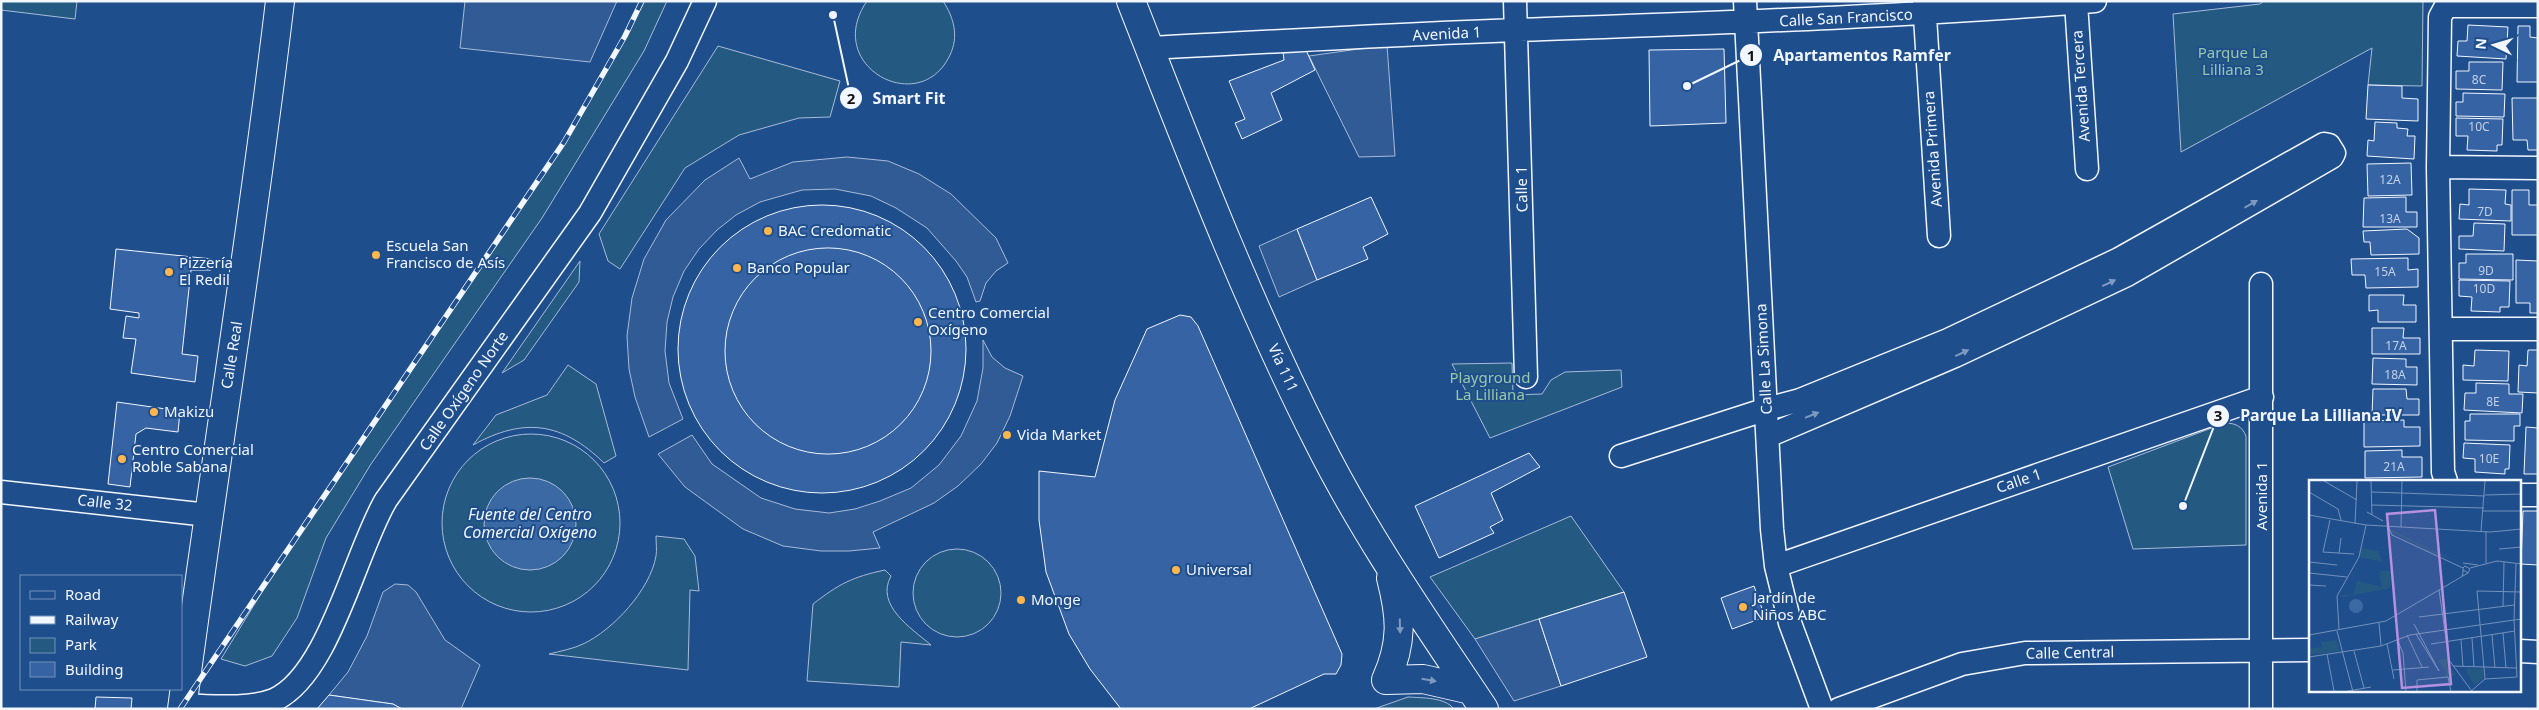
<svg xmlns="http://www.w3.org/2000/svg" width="2539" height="710" viewBox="0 0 2539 710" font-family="'Noto Sans',sans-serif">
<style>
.green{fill:#245a82;stroke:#a8bbd7}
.parking{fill:#305b95;stroke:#a8bbd7}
.water{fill:#3b69a3;stroke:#a8bbd7}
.building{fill:#3563a3;stroke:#f2f6ff}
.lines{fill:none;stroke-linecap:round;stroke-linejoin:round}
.minor-casing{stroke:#f2f6ff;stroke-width:25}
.major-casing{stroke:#f2f6ff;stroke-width:30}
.minor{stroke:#1f4e8c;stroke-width:22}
.major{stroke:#1f4e8c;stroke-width:28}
.rail-casing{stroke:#f2f6ff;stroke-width:5.5}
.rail{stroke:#1f4e8c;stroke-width:4;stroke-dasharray:11;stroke-linecap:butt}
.oneway{fill:#7e9ac0}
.poi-dot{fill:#ffb74d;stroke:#1f4e8c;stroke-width:2}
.labels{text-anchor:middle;stroke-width:4;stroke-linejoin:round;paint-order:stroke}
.number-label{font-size:12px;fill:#c3d1e8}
.street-label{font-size:15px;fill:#f2f6ff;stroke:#1f4e8c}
.park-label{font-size:15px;fill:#97c8a6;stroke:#1f4e8c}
.poi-label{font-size:15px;fill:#f2f6ff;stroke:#1f4e8c;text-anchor:start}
.water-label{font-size:16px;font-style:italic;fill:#f2f6ff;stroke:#1f4e8c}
.inset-road{fill:none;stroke:#7391ba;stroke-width:1}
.view{fill:#b691df;fill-opacity:0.15;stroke:#b691df;stroke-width:2.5}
.inset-edge{fill:none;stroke:#f2f6ff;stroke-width:2.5}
.leader{fill:none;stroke:#f2f6ff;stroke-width:2}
.callout-dot{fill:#f2f6ff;stroke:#1f4e8c;stroke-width:2}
.mark-label{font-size:15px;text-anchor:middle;font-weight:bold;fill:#111}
.callout-label{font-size:16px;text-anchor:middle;font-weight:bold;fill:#f2f6ff;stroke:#1f4e8c;stroke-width:4;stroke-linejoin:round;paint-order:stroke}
</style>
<rect width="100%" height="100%" fill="#1f4e8c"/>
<path class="green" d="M1 1H77L75 19 1 10Z
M642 1H667L644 51 542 218 371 464 326 538 297 618 272 656 245 666 221 659 295 538 458 301 564 142 625 36Z
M867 1H943C954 18 959 36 950 55 920 119 822 66 867 1Z
M2264 1H2423L2422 86 2368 85 2372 48 2181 152 2173 14 2260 4Z
M718 46 840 81 830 117 799 118 739 135 685 168 620 269 608 261 599 234Z
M580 261 579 282 524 360 502 373Z
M1512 363 1513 395 1542 394 1551 380 1565 372 1621 370 1622 387 1490 438 1452 364Z
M568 365 596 384 616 456 604 463C562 422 524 417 473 445L496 415 547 395Z
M2225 423C2235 423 2242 426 2246 436V545L2133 549 2108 467Z
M442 523a89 89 0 1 1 178 0a89 89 0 1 1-178 0Z
M1571 516 1624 592 1475 639 1430 577Z
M656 536 684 539 695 556 699 591 690 590 688 670 549 654C560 651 573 649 583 644 613 630 650 590 656 556 657 550 656 543 656 536Z
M913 593a44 44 0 1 1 88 0a44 44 0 1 1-88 0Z
M885 570 891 576C875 605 911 628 931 645L901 642 899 687 807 681 813 604C839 584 852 577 885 570Z
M1408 697C1422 698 1445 697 1454 709H1374Z"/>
<path class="parking" d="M465 1H617L590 62 460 48Z
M1387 45 1395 156 1359 157 1309 56Z
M847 157 888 161 919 174 951 194 996 238 1008 263 996 271 986 283 980 301 976 302 967 277 956 261 927 228 896 208 871 196 835 189 802 190 760 202 736 215 717 230 699 249 684 271 673 297 667 322 665 351 669 383 683 419 649 437 635 397 629 369 627 336 632 298 644 259 666 220 705 180 739 158 750 179 793 162Z
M1297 229 1317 280 1279 297 1259 246Z
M983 340 992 357 1005 368 1023 376 1010 416 997 443 981 464 958 486 934 503 873 532 880 548 849 551H821L783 546 743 529 685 487 658 454 692 435 712 464 761 498 795 509 829 513 855 509 880 501 911 488 939 465 961 436 977 401 983 368Z
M395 584 408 585 416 592 445 640 480 665 461 709H402L393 704 329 695 348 672 367 636 383 592Z
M1539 619 1561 686 1514 701 1475 639Z"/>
<path class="water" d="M484 524a46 46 0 1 1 92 0a46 46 0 1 1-92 0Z"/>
<path class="building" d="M2468 25 2508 27 2506 59 2457 56 2458 41H2467Z
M2518 26H2530V37L2538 38V82H2517Z
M1724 49 1726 123 1650 126 1649 50Z
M1306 50 1315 70 1271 93 1282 120 1242 139 1235 123 1245 119 1229 81 1284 60 1283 52Z
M2469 62H2503L2502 90 2456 89V71H2469Z
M2368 85 2402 86V98L2418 99V121L2366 119Z
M2463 93 2505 94 2504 117 2456 116V102H2463Z
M2512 98H2538V150H2528L2527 140H2513Z
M2456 118 2503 119 2502 145H2497V151L2467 150 2468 136H2456Z
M2375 122 2397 123V128L2408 129 2407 136H2415L2414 159 2367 156 2368 140 2374 141Z
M2411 163 2412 195 2368 196 2367 164Z
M2469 189 2506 190 2505 204 2511 205V221L2459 219 2460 204 2469 205Z
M2512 190H2529V205H2538V235H2512Z
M1371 197 1388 234 1363 247 1368 259 1317 280 1297 229Z
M2406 197V212H2417V227H2363L2364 198Z
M678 349a144 144 0 1 1 288 0a144 144 0 1 1-288 0Z
M2474 223 2505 224 2504 251 2459 249V236H2473Z
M2407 229 2419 238V254L2371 255 2370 242H2364L2363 231Z
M725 351a103 103 0 1 1 206 0a103 103 0 1 1-206 0Z
M116 249 212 259 211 270H191L182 354 198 356 195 382 131 373 136 339 123 338 126 316 139 318V313L110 309Z
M2466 254H2513V280L2459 279V263H2466Z
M2408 258V270L2418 269V287L2366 288 2365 275H2352L2351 259Z
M2516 260 2538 261V313H2530V303H2516Z
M2459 280 2510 281 2509 307H2500V312L2471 311 2472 297 2459 296Z
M2369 295H2404L2403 305H2416V322H2378V310L2369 311Z
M1180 315 1191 317 1198 326 1342 654 1341 665 1336 674H1324L1249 709H1121L1090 669 1069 634 1046 572 1039 520V471L1095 477 1115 400 1147 329Z
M2372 328H2404L2403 338H2420V354H2372Z
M2475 350 2509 351 2508 381 2463 380V365L2474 366Z
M2528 350H2538V393L2518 392 2519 365 2527 366Z
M2373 358 2406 359V367H2417V385L2372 384Z
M2476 383 2509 384V394H2523L2522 413 2464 410 2465 393H2476Z
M2373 389H2406L2407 399H2419V415H2372Z
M117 402 180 411 178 432 146 428 136 434 130 487 108 484Z
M2470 414H2520V426H2514V441L2465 440V421H2470Z
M2404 420V427H2420V446L2364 447V421Z
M2526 427 2538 428V474H2524Z
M2464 443 2510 445 2509 469H2505V474L2475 472V459L2463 458Z
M2402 450V457H2422V477L2365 478V451Z
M1529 453 1540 467 1491 493 1503 520 1490 527 1494 533 1439 558 1415 506Z
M2523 511H2538V565L2521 564Z
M1754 586 1765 617 1732 629 1721 598Z
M1624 592 1647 657 1561 686 1539 619Z
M329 695 393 704 402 709H317Z
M96 697 132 698 131 709H95Z"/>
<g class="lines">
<g class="minor-casing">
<path id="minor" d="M1515 1 1526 377
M1745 1 1772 529 1776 566 1790 623 1822 709
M1924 1 1939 236
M2076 3 2087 169
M1149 48C1273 42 1396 34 1520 30 1712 23 1904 17 2095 1
M2438 167 2538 168
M2261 284V709
M2441 329H2538
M1621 456 1767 409 1800 400 1948 340 2119 259 2324 144 2329 145 2334 153 2332 157 2127 275 1955 356 1768 436
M2446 481 2443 472 2438 167 2440 17 2446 6H2538
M1 492 208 515
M2520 495H2538
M1776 566 2262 397
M2520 651 2538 652
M183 705C211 706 248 710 274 700 329 676 355 552 386 500L590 213 677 61 705 1
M1839 709 1962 664 2025 653 2310 650"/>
</g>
<g class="major-casing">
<path id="major" d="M1131 1C1189 149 1246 299 1318 441 1365 535 1426 622 1484 709
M1386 680C1403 642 1401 617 1391 578
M1386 680 1423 679 1471 690
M182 709C213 473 252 238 280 1"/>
</g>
<use href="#minor" class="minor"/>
<use href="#major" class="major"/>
<g class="rail-casing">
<path id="rail" d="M180 709 564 142 625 36 642 1"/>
</g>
<use href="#rail" class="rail"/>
</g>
<defs><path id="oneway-solid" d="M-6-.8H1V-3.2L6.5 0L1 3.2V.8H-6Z" transform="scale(1.25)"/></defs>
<g class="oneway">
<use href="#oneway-solid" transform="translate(2251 204) rotate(-30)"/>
<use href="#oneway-solid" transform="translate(2109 283) rotate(-25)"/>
<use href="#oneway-solid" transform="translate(1962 353) rotate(-25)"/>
<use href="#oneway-solid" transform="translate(1812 415) rotate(-22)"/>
<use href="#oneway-solid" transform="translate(1400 626) rotate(88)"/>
<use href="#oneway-solid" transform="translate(1429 680) rotate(10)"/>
</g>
<g class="poi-dot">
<circle cx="768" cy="231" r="5"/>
<circle cx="376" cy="255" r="5"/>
<circle cx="737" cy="268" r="5"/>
<circle cx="169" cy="272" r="5"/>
<circle cx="918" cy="322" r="5"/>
<circle cx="154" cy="412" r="5"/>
<circle cx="1007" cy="435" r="5"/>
<circle cx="122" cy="459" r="5"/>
<circle cx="1176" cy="570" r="5"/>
<circle cx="1021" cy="600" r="5"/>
<circle cx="1743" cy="607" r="5"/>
</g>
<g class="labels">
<g class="number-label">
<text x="2479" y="84">8C</text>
<text x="2479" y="131">10C</text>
<text x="2390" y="184">12A</text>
<text x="2485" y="216">7D</text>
<text x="2390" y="223">13A</text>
<text x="2486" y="275">9D</text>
<text x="2385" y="276">15A</text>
<text x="2484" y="293">10D</text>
<text x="2396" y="350">17A</text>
<text x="2395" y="379">18A</text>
<text x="2493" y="406">8E</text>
<text x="2489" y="463">10E</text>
<text x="2394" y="471">21A</text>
</g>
<g class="street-label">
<text transform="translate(1846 18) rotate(-3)" y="5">Calle San Francisco</text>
<text transform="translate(1447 34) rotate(-3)" y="5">Avenida 1</text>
<text transform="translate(2081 86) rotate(-94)" y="5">Avenida Tercera</text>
<text transform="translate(1933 149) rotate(-94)" y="5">Avenida Primera</text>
<text transform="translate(1522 189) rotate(-91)" y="5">Calle 1</text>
<text transform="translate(232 355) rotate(-81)" y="5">Calle Real</text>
<text transform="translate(1764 359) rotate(-93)" y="5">Calle La Simona</text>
<text transform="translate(1283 368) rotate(65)" y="5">Vía 111</text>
<text transform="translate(464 391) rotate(-55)" y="5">Calle Oxígeno Norte</text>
<text transform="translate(2019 481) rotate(-19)" y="5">Calle 1</text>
<text transform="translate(2262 496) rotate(-90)" y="5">Avenida 1</text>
<text transform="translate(105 503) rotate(6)" y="5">Calle 32</text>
<text transform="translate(2070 653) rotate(-1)" y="5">Calle Central</text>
</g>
<g class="park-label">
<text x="2233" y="58">Parque La<tspan x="2233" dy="17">Lilliana 3</tspan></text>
<text x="1490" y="383">Playground<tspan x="1490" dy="17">La Lilliana</tspan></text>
</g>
<g class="poi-label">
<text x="778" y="236">BAC Credomatic</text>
<text x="386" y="251">Escuela San<tspan x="386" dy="17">Francisco de Asís</tspan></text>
<text x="179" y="268">Pizzería<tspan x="179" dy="17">El Redil</tspan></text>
<text x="747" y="273">Banco Popular</text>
<text x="928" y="318">Centro Comercial<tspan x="928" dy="17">Oxígeno</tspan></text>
<text x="164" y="417">Makizu</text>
<text x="1017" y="440">Vida Market</text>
<text x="132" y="455">Centro Comercial<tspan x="132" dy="17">Roble Sabana</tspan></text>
<text x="1186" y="575">Universal</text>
<text x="1753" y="603">Jardín de<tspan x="1753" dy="17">Niños ABC</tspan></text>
<text x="1031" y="605">Monge</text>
</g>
<g class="water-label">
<text x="530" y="520">Fuente del Centro<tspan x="530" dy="18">Comercial Oxígeno</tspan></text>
</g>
</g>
<g transform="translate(2309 480)">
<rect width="212" height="212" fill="#1f4e8c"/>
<path d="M82 49 120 69 150 81 127 74 83 52ZM53 68 69 71 73 82 51 77ZM70 91H82L81 108 45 115 33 117 31 115H44L48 101 73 107ZM28 160 30 171 0 175V169L13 167 12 162ZM138 179 140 185 147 195 135 197 137 192 129 180ZM158 188 174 189V198L166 205 158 194Z" fill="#245a82"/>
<path d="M40 126a7 7 0 1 1 14 0a7 7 0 1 1-14 0Z" fill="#3b69a3"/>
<path class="inset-road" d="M15 1 48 20M62 1 63 35M0 12 29 29 32 40M63 12 176 16M176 15 213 14M63 25 175 28M174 31H213M58 32 74 41M0 35 57 45 181 52 213 49M21 40 14 72 45 74M46 44 48 1M79 46 83 55 154 88M92 47 93 1M172 51 176 1M190 69 213 67M30 73 32 58M0 82 28 85M154 83 169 85M177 83V52M161 88 188 81 213 84M0 93 38 97M153 96 154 93V88L156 86 161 89 159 93 154 90M0 105 17 106M130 110 140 180 162 210M194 126 195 82M110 137 205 125M70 143 72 166M105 144 130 191 107 154M30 149 28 116 50 77 57 45M28 151 44 212M194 153 197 188M0 155 77 141 159 93M98 155 113 187M183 155 186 188M163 158 165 187M88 159 94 173 97 212M152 160 154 187M78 164 85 199M122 164 206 151M45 171 55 208M18 174 25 211M0 177 72 166 101 155 205 140 207 84M144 186 207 188M84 190 120 187M176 199 168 111 213 112M34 212 62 207M108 212V200L139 197 142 212M161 212 176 199 208 197 205 140 213 139"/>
<path class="view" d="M126 30 142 204 93 208 78 34Z"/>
<rect width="212" height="212" class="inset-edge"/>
</g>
<path class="leader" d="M1687 86L1751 55M833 15L851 98M2183 506L2218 416"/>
<g class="callout-dot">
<circle cx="1687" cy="86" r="5"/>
<circle cx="833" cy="15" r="5"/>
<circle cx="2183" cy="506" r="5"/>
<circle cx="1751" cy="55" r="12"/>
<circle cx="851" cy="98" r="12"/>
<circle cx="2218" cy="416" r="12"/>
</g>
<g class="mark-label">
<text x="1751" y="61">1</text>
<text x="851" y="104">2</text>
<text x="2218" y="421">3</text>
</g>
<g class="callout-label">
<text x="1862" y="61">Apartamentos Ramfer</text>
<text x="909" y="104">Smart Fit</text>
<text x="2321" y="421">Parque La Lilliana IV</text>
</g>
<rect width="2539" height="710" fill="none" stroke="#f2f6ff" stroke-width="5"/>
<rect x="20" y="575" width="162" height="115" fill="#1f4e8c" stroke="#7391ba"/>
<rect x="30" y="591" width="25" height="8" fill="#1f4e8c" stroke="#7391ba"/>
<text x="65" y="600" font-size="15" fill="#f2f6ff">Road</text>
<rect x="30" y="616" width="25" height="8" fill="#f2f6ff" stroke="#7391ba"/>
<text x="65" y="625" font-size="15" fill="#f2f6ff">Railway</text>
<rect x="30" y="638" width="25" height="15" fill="#245a82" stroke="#7391ba"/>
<text x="65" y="650" font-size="15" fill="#f2f6ff">Park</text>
<rect x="30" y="662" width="25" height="15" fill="#3563a3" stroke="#7391ba"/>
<text x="65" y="675" font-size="15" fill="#f2f6ff">Building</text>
<g transform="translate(2494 45) rotate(275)" stroke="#1f4e8c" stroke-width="4" paint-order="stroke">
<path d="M0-4L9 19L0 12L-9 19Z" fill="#f2f6ff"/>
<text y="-8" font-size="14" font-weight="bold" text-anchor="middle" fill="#f2f6ff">N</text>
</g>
</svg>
